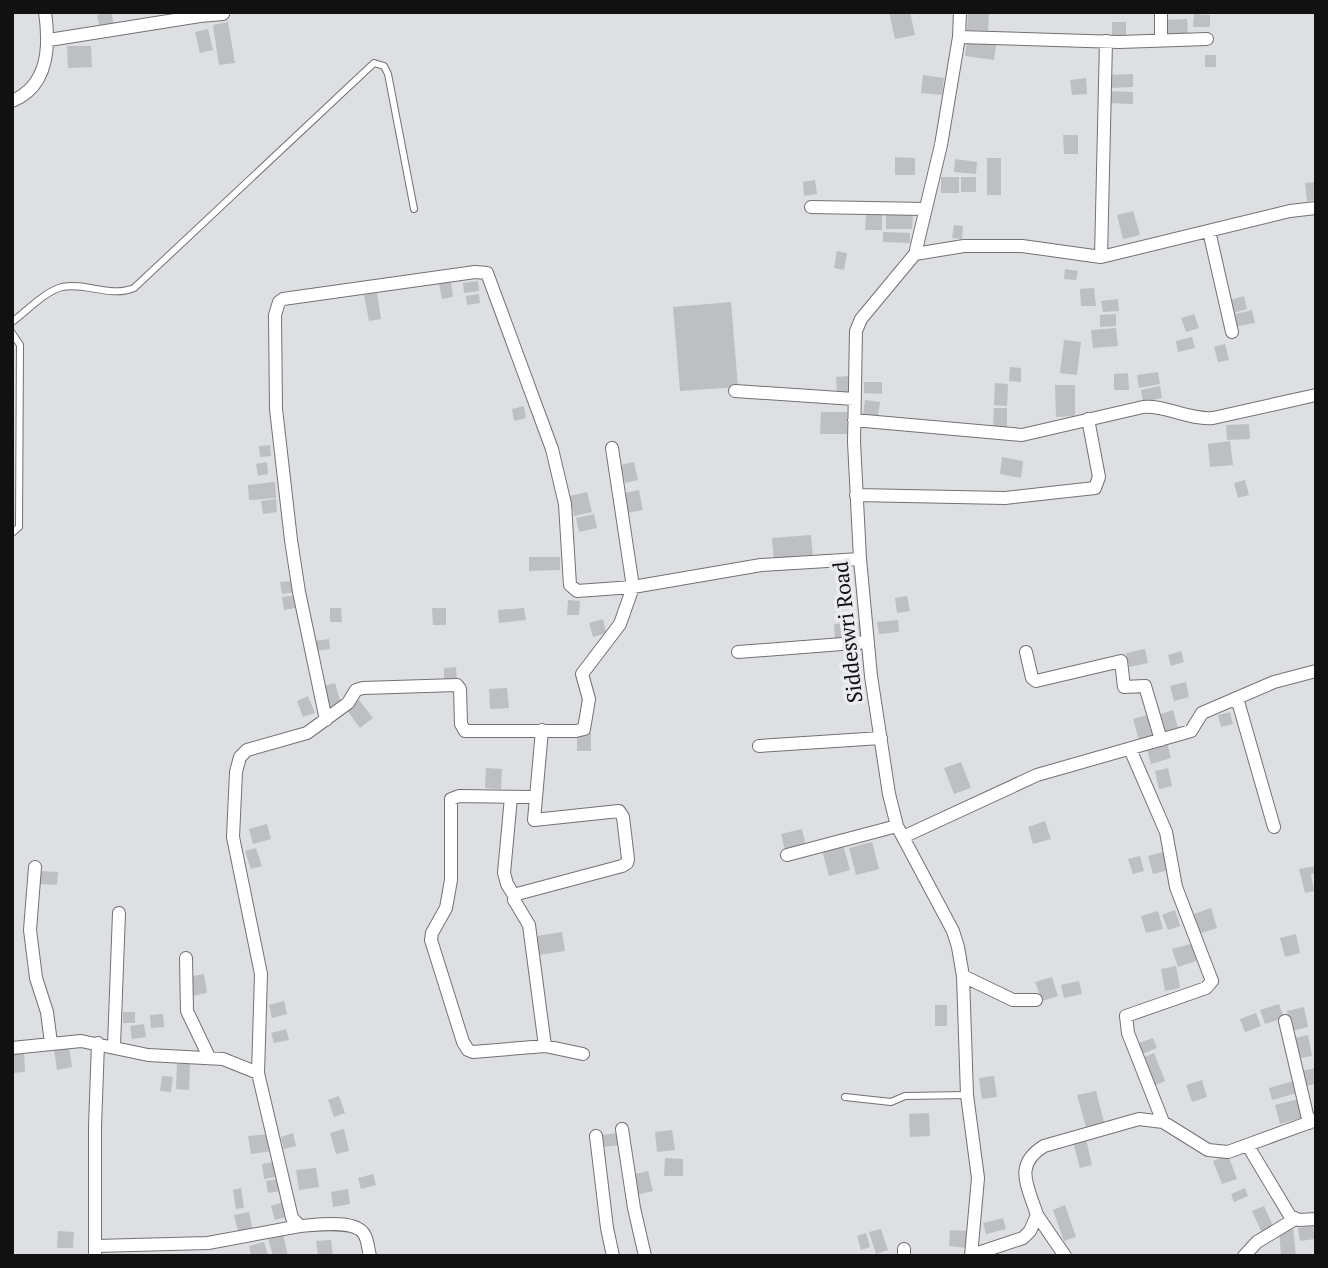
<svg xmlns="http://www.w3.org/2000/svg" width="1328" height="1268" viewBox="0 0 1328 1268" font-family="'PT Serif',serif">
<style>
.building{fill:#bdbfc2}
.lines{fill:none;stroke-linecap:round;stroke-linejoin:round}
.service-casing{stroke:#717275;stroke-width:8}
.minor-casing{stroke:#717275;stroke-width:14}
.service{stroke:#fff;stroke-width:6}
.minor{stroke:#fff;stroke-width:12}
.labels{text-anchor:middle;stroke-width:7;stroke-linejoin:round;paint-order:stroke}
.street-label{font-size:21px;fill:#111112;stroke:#eaecef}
</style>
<rect width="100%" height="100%" fill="#dddfe2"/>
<path class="building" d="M111 12 114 25 100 28 97 15Z
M889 12H910L915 35 895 39Z
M968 12 989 13 988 31 967 30Z
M1194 14 1210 15V27H1193Z
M1187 19 1188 35 1166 37 1165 20Z
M228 22 235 63 219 65 213 25Z
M1112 22H1126V40H1112Z
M208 29 213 50 200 53 195 32Z
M967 42 996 45 994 60 965 56Z
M67 46H91L92 67 68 68Z
M1205 55H1216V67H1205Z
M1133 74V87L1110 88V75Z
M923 75 944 78 942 95 921 93Z
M1086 78 1087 94 1072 95 1070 80Z
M1109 91 1133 92V104L1109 103Z
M1063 135H1078V154H1064Z
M895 157 915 158V175H895Z
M987 158H1001V195H987Z
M955 159 977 162 976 174 954 172Z
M941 177H959V193H941Z
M961 177H976V192H961Z
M815 180 817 194 804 196 803 182Z
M1316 182V200L1307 201 1305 183Z
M1133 211 1140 235 1123 239 1117 215Z
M866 215H882V230H865Z
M886 215H913L912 229H886Z
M954 225 963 226 962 239 952 238Z
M883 232 910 233V243L883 242Z
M837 251 847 253 844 270 834 268Z
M1065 269 1078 271 1076 280 1064 279Z
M478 281 479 291 464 293 463 283Z
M451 282 453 297 442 299 439 284Z
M1094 288 1096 306H1081L1080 289Z
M377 293 381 319 369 321 364 295Z
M479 294 480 303 467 305 466 296Z
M1244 296 1247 309 1230 314 1227 301Z
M1118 299 1119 311 1103 312 1101 301Z
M731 302 738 387 680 391 673 307Z
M1252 310 1255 323 1233 327 1231 315Z
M1116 314V326L1100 327V315Z
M1194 314 1199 328 1186 332 1181 318Z
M1116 328 1118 346 1093 348 1091 330Z
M1192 337 1195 348 1178 352 1176 341Z
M1064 340 1081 342 1077 375 1060 373Z
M1225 344 1229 360 1218 362 1214 347Z
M1010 367 1021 368V382L1009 381Z
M1158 372 1160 384 1139 388 1137 375Z
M1128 373 1129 390H1114V374Z
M849 376 850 395H837L836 377Z
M864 382H882V394L864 393Z
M995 383 1008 384 1007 406 994 405Z
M1055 385H1075V416L1056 417Z
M1160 386 1162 398 1143 402 1141 390Z
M865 400 880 402 878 416 863 414Z
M524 406 526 418 514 421 512 409Z
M994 408H1007V428L993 427Z
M821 412H847V434H820Z
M1249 424 1250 439 1227 440 1226 425Z
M1230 441 1233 465 1210 467 1208 444Z
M270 445 271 456 260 457 259 446Z
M1002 457 1023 461 1021 478 1000 474Z
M267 462 268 474 258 476 256 464Z
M634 462 638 480 625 483 621 465Z
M1245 480 1249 495 1238 498 1234 483Z
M275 482 276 498 249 500 248 485Z
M639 490 643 510 627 513 624 493Z
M587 492 592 512 574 516 570 496Z
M276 499 277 512 263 514 261 501Z
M594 514 597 528 579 532 576 518Z
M811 535 813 558 774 561 772 538Z
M529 557H560V570L529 571Z
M295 581 296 592 282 594 280 582Z
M299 595 300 607 284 610 282 597Z
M907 596 910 611 897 613 895 598Z
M568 600 580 601 579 615H567Z
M330 608H341L342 622H330Z
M432 608H446V625H433Z
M524 608 526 620 499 623 498 610Z
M603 619 606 633 593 637 589 623Z
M898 620 899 632 879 634 877 622Z
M859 622 861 639 835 640 834 624Z
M329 639 330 649 315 651 314 641Z
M1145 649 1148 663 1129 667 1126 653Z
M1181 651 1184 662 1171 666 1168 655Z
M456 667 457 682 444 683V668Z
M1186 682 1189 697 1174 701 1170 686Z
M335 683 341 704 328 708 322 686Z
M507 688 509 708 490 709 489 689Z
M308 696 315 713 303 717 297 701Z
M359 700 373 718 360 728 346 709Z
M1173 710 1178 728 1162 732 1157 715Z
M1230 712 1233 724 1221 727 1218 715Z
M1150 714 1157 738 1140 743 1133 719Z
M577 733H591V751H577Z
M1167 743 1171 758 1151 764 1147 749Z
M961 762 971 788 954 794 944 768Z
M486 768 502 769 501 789 485 788Z
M1168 768 1172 786 1159 789 1155 771Z
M1045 821 1051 839 1033 844 1028 827Z
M267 824 271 839 253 844 249 829Z
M802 829 806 846 785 851 781 834Z
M872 842 879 869 856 875 849 848Z
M843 845 850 870 829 876 822 850Z
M256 848 262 866 251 869 245 851Z
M1163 852 1168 870 1153 874 1148 856Z
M1140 856 1144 871 1133 874 1128 859Z
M1316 866V873L1311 874 1314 891 1305 893 1299 869Z
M40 871 58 872 57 885 39 884Z
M1211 908 1217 928 1199 934 1194 914Z
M1175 910 1180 926 1168 930 1162 915Z
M1158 911 1163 929 1146 933 1141 916Z
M562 932 565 951 539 955 537 936Z
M1296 934 1300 953 1285 957 1280 938Z
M1194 943 1199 960 1178 967 1172 949Z
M1176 966 1180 988 1165 991 1161 969Z
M204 974 207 993 191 996 187 977Z
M1052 977 1058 996 1042 1001 1035 982Z
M1079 981 1082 994 1064 998 1061 985Z
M284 1001 287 1014 272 1018 269 1005Z
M1279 1004 1284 1018 1265 1024 1260 1010Z
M935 1005H947V1026H935Z
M1304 1007 1308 1027 1291 1031 1287 1011Z
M123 1012H135V1023H123Z
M1256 1013 1261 1026 1245 1032 1240 1019Z
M163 1014 164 1027 151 1028 150 1015Z
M144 1024 146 1037 132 1039 130 1026Z
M286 1029 289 1040 274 1043 271 1033Z
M1308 1035 1312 1056 1300 1058 1295 1038Z
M1153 1038 1157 1048 1140 1055 1136 1044Z
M69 1047 72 1067 57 1070 54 1050Z
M24 1051 25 1072 12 1073V1052Z
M1154 1053 1165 1081 1151 1087 1140 1059Z
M177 1064H190L189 1090 176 1089Z
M1316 1068V1084L1305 1086 1301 1071Z
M162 1076 173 1077 171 1092 160 1091Z
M994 1076 997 1097 982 1099 979 1078Z
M1202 1080 1207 1097 1192 1102 1186 1085Z
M1293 1081 1297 1093 1272 1100 1269 1088Z
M1096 1091 1104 1122 1086 1127 1077 1095Z
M339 1096 345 1113 334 1117 328 1100Z
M1299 1099 1304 1117 1280 1124 1275 1105Z
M929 1113 930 1136 910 1137 909 1114Z
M344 1129 349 1151 336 1154 330 1133Z
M672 1130 675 1150 657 1152 655 1132Z
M293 1133 296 1146 284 1149 281 1137Z
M619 1133 620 1145 603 1147 602 1135Z
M268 1134 271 1151 251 1154 248 1136Z
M1086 1139 1092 1165 1080 1168 1073 1142Z
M1228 1155 1237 1179 1222 1184 1213 1161Z
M665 1158 683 1159V1176H664Z
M273 1162 276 1177 264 1179 262 1164Z
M316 1168 319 1187 299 1190 296 1170Z
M648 1171 653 1191 636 1195 631 1175Z
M373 1174 376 1185 361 1189 358 1178Z
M279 1179 281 1191 268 1193 266 1181Z
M241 1188 244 1208 236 1209 233 1190Z
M1245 1188 1248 1196 1234 1202 1231 1194Z
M348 1189 350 1204 333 1207 331 1192Z
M284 1202 289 1216 275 1220 271 1206Z
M1065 1205 1076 1237 1064 1241 1053 1210Z
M1264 1206 1273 1226 1261 1231 1252 1211Z
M249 1212 253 1232 239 1235 234 1215Z
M1003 1218 1006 1229 986 1234 983 1223Z
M1313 1226 1315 1239 1300 1241 1298 1228Z
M1293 1228 1296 1256H1281L1279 1229Z
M881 1229 888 1250 876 1254 869 1232Z
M950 1230 968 1231 967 1248 949 1246Z
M58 1231 74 1232 73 1248H57Z
M866 1233 870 1247 861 1250 857 1236Z
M283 1234 288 1256H273L268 1238Z
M331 1240 333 1256H318L316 1241Z
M264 1242 268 1256H251L249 1246Z"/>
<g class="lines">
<g class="service-casing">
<path id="service" d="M12 322C27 311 44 292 62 287 86 282 110 298 134 288L374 63 384 66 388 74 414 209
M12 333 20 345 19 527 12 533
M845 1097 891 1102 905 1096 967 1095"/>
</g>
<g class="minor-casing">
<path id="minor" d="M200 12V16L223 14
M960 12 959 37 941 145 915 254 861 319 856 331 854 442 860 559 871 676 889 794 897 826 953 931 958 947 963 976 967 1095 978 1178 971 1256
M1161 12V40
M959 37 1119 42 1207 39
M49 40 200 16
M12 101C49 86 50 46 45 12
M811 207 925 209
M1209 231 1232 332
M915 254 964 246H1022L1101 257 1290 211 1316 208
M1101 257 1106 41
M735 391 854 399
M854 420 1022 435 1143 407C1166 405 1189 420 1213 418L1316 395
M856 495 1005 498 1095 488 1099 477 1088 419
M738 652 868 642
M1026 652 1032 678 1036 681 1121 661 1124 687 1145 686 1161 740
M1237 698 1274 827
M326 720 299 592 291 540 276 409 275 315 279 302 283 299 475 272 487 273 552 449 565 504 570 585 577 591 633 587 761 565 860 559
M542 730 534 820 619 811 623 817 628 859 627 863 622 866 517 894 514 900 529 925 545 1046
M759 746 881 738
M1130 749 1166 832 1176 887 1212 981 1206 988 1126 1016 1128 1033 1163 1122
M511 797 504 873 507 884 515 897
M535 797 459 796 451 799V880L446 908 432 933 431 940 463 1042 468 1050 473 1052 545 1046 583 1054
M903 837 1037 775 1191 731 1202 713 1274 682 1316 671
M787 855 897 826
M35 867 30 930 36 978 47 1012 51 1043
M186 958 187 1011 209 1057
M963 976 1013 1000H1036
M1285 1021 1309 1123
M114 1046 119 913
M12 1048 81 1041 148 1055 223 1059 258 1073 292 1218 300 1226C316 1225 355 1219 364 1234 368 1240 368 1249 370 1256
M258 1073 261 974 233 837 236 772 240 757 247 750 307 733 348 703 356 690 363 688 457 685 460 689 461 724 465 731H576L584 729 589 699 582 674 620 624 633 587 612 448
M622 1129 634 1208 645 1256
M596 1136 607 1228 613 1256
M1248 1146 1290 1216 1299 1220 1316 1219
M1037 1215 1065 1256
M96 1246 208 1243 300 1226
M972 1255 1023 1238 1030 1231 1037 1215C1028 1186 1013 1165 1044 1146L1139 1119 1163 1122 1208 1150 1228 1152 1316 1120
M95 1256V1127L98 1043
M904 1256V1249
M1244 1256 1257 1242 1295 1219"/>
</g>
<use href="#service" class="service"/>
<use href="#minor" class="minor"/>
</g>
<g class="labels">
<g class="street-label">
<text transform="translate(848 632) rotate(-96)" y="7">Siddeswri Road</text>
</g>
</g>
<rect width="1328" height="1268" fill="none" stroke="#111112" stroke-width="28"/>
</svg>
